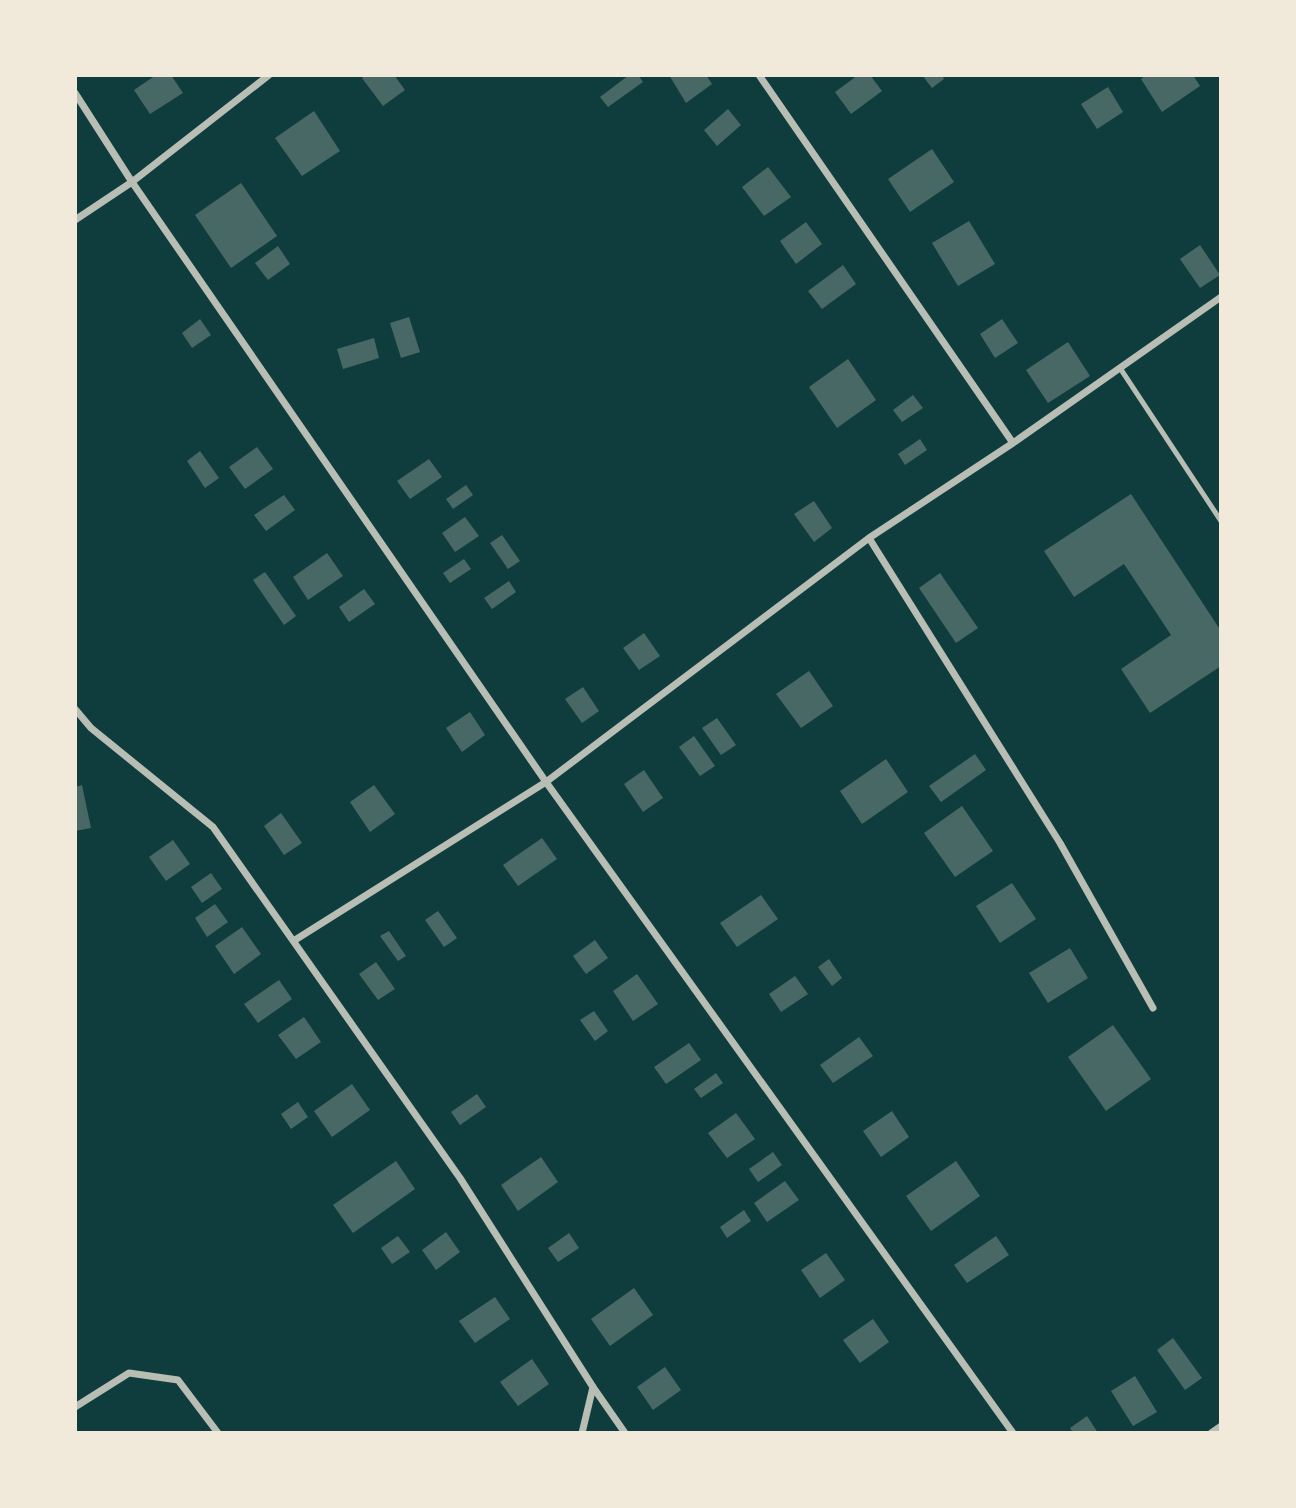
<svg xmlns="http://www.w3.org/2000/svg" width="1296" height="1508" viewBox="0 0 1296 1508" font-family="Manrope,sans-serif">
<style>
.building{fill:#486865}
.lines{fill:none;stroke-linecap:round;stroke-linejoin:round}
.service{stroke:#b8beb3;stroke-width:5}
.minor{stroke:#b8beb3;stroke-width:7}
</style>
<rect width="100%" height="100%" fill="#0f3d3e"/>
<path class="building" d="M156 75H171L183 93 150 114 134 90Z
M365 75H394L405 90 383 106 362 78Z
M629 75H638L643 82 608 107 600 97Z
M669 75H706L712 84 686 103Z
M858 75H870L882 91 851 114 835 92Z
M922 75H942L944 79 932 88Z
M1146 75H1193L1200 86 1162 112 1141 79Z
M1108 87 1123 112 1097 129 1081 104Z
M728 109 741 125 717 146 704 130Z
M314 111 340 151 302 176 275 138Z
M932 149 954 182 910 212 888 179Z
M768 167 791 197 764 216 742 187Z
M241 183 277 236 231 268 195 215Z
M969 221 995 264 958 286 932 243Z
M806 222 822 244 796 264 780 241Z
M1200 245 1220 275 1200 288 1180 259Z
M278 246 290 264 268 280 255 263Z
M843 265 856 284 822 309 808 291Z
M409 317 420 352 401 358 390 323Z
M200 319 211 335 192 348 182 333Z
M1002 319 1018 343 995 358 980 334Z
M374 338 379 358 343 369 337 349Z
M1068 342 1090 376 1048 403 1026 370Z
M848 359 876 400 837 428 809 387Z
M913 395 923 408 902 422 893 410Z
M920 439 927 450 905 465 898 454Z
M257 447 273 469 245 489 229 467Z
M200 451 219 478 205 488 187 461Z
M429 459 442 477 410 499 397 481Z
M466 485 473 495 453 509 446 499Z
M1131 494 1221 631V666L1150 713 1121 669 1171 635 1124 564 1074 597 1044 551Z
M284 495 295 510 266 531 254 515Z
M814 501 832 528 814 542 794 514Z
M465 517 479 536 455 552 442 533Z
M502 535 520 561 508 569 490 543Z
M327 553 343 576 308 600 293 577Z
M464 559 471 569 450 583 443 573Z
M265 572 296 616 284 625 253 580Z
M940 573 978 628 956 643 919 588Z
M509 581 516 592 492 609 484 598Z
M364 589 375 604 349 622 339 607Z
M644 633 660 656 639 670 623 648Z
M809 671 833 706 801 728 776 694Z
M583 687 599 711 582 723 565 699Z
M470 712 485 735 462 752 446 728Z
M717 718 736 745 721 755 702 728Z
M694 736 715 766 700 776 679 747Z
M975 754 986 770 941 802 929 786Z
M886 759 908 792 862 824 840 791Z
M644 770 663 798 643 812 624 784Z
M82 785 91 828 75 831V787Z
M374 785 395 814 370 832 350 802Z
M962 806 993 851 955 877 924 833Z
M281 813 302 843 284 855 264 826Z
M542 838 557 859 518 886 503 865Z
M173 840 190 864 166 881 149 857Z
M211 873 222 889 202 903 191 887Z
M1012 883 1036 919 1000 943 976 906Z
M761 895 778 919 737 947 720 923Z
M215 904 228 922 207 937 195 918Z
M438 911 457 938 444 947 425 920Z
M242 927 261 954 234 974 215 946Z
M389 931 406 956 398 961 380 936Z
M595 940 608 958 586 974 573 956Z
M1070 948 1088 978 1048 1003 1029 973Z
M829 959 842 978 832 986 818 967Z
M376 962 395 989 378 1000 359 974Z
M637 974 658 1004 633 1021 613 991Z
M795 976 808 994 781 1012 769 994Z
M279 980 292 999 258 1023 244 1004Z
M594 1011 608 1031 595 1041 580 1020Z
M304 1017 321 1042 296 1059 278 1035Z
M1113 1025 1151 1079 1106 1111 1068 1057Z
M859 1037 873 1056 833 1083 820 1065Z
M689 1043 701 1060 666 1084 654 1067Z
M716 1073 723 1083 701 1098 694 1089Z
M352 1084 370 1110 332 1137 314 1111Z
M477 1094 486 1107 460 1125 451 1112Z
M298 1102 308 1117 291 1129 281 1114Z
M892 1111 909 1137 881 1157 863 1131Z
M736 1113 755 1139 727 1158 708 1133Z
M773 1152 782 1165 758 1182 749 1169Z
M541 1157 558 1182 518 1211 501 1185Z
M396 1161 415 1189 353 1233 333 1205Z
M956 1161 980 1196 931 1231 906 1196Z
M785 1181 799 1200 767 1222 754 1203Z
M744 1210 751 1221 727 1238 720 1227Z
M446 1232 460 1252 436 1270 422 1250Z
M569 1233 579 1248 558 1262 548 1248Z
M398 1236 410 1252 392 1264 381 1248Z
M996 1236 1009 1255 967 1283 954 1265Z
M826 1253 845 1280 820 1298 801 1270Z
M634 1288 653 1315 610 1346 591 1319Z
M495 1297 510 1319 475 1343 459 1321Z
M873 1319 889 1342 860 1363 843 1340Z
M1173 1338 1202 1378 1185 1390 1157 1350Z
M532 1359 549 1384 518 1406 500 1382Z
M665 1367 681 1390 653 1410 637 1387Z
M1135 1376 1157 1412 1133 1426 1111 1391Z
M1087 1416 1098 1433H1073L1070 1428Z"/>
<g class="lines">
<path class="service" d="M1120 368 1221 521"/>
<path class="minor" d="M759 75 1013 443
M75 93 132 182 546 782 1013 1433
M75 220 132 182 269 75
M869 538 1060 843 1153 1008
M75 709 91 728 213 827 460 1178 593 1387 625 1433
M295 940 546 782 869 538 1013 443 1221 297
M75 1407 129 1373 178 1380 218 1433
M582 1433 593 1387
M1211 1433 1221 1426"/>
</g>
<rect width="1296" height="1508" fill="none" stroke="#f1e9da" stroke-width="154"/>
</svg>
